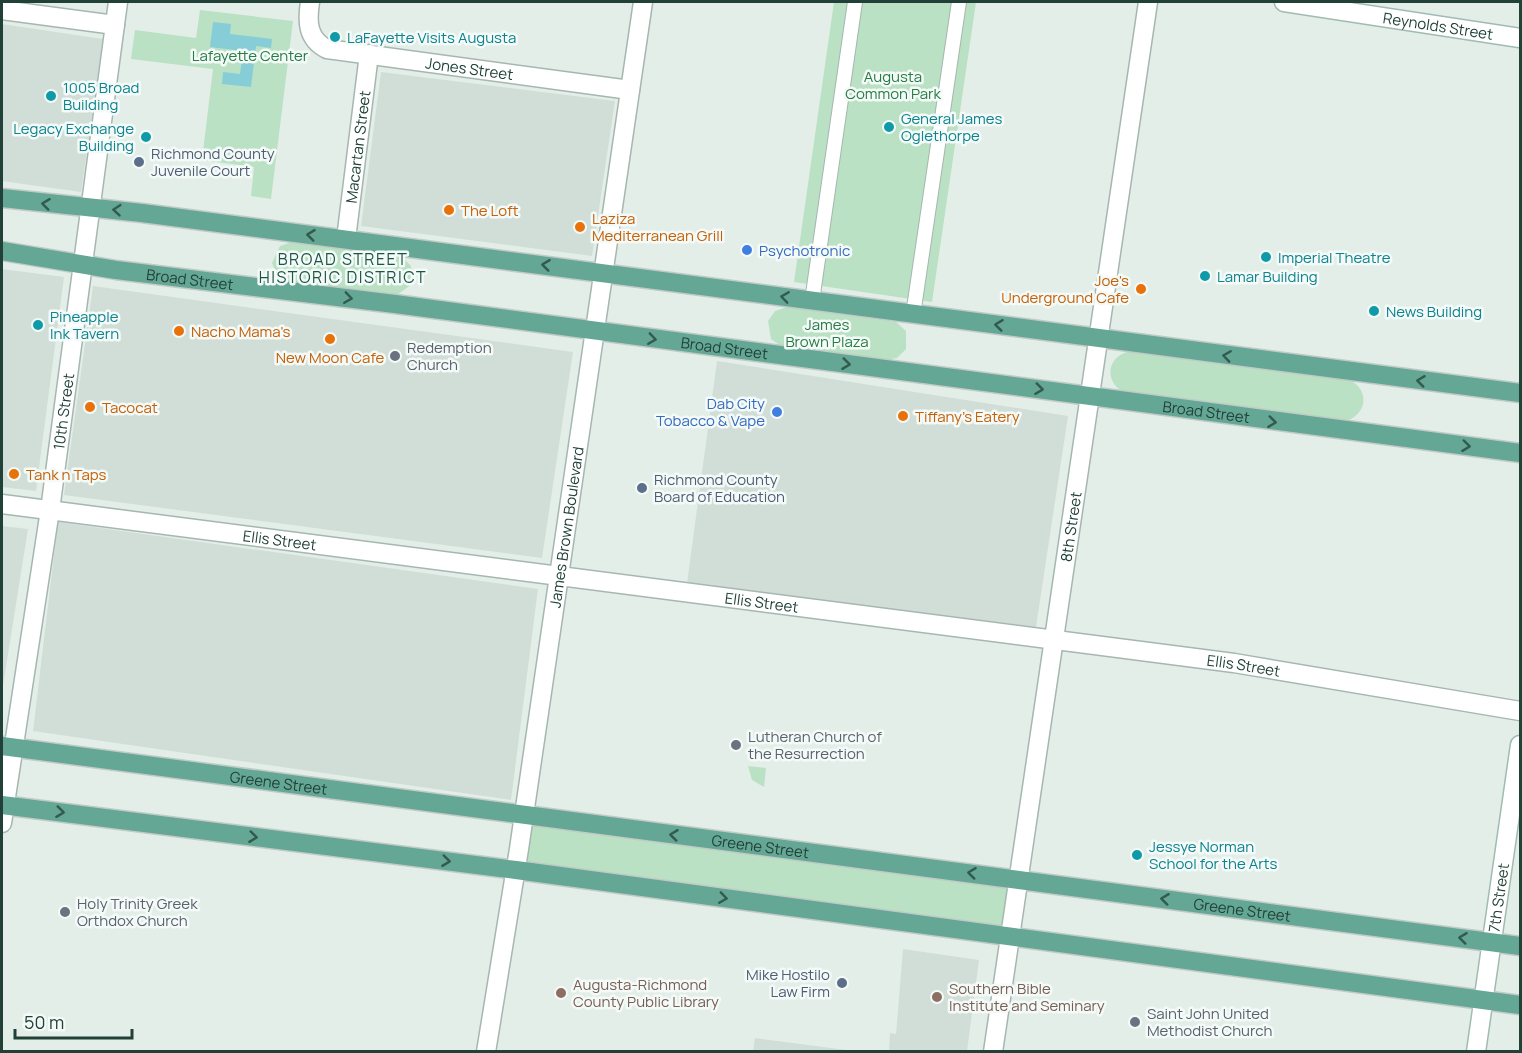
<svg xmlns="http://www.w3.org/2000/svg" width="1522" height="1053" viewBox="0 0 1522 1053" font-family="Manrope,sans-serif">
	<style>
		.built { fill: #d1ded8 }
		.green { fill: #bae1c3 }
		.water { fill: #87cdd8 }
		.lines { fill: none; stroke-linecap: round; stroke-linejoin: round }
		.pedestrian-casing { stroke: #a5b7b0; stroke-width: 16 }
		.minor-casing { stroke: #a5b7b0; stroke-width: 21 }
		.tertiary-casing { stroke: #a5b7b0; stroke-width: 21 }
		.secondary-casing { stroke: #a0bbb1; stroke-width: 21 }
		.primary-casing { stroke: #c1cac7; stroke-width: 21 }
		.pedestrian { stroke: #fff; stroke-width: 14 }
		.minor { stroke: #fff; stroke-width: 18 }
		.tertiary { stroke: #fff; stroke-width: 18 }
		.secondary { stroke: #fff; stroke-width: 18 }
		.primary { stroke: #64a794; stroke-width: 18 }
		.oneway { stroke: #325a4f }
		.culture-dot { fill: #0f9aa8; stroke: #f4faf7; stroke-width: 2 }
		.service-dot { fill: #5c6f8a; stroke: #f4faf7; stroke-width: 2 }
		.food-dot { fill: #e8710a; stroke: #f4faf7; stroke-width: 2 }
		.shop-dot { fill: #3f7fe0; stroke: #f4faf7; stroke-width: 2 }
		.worship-dot { fill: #6b7280; stroke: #f4faf7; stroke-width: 2 }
		.education-dot { fill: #8d6e63; stroke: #f4faf7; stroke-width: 2 }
		.labels { text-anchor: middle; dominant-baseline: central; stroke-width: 5; stroke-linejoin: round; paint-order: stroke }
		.street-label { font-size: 15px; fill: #214138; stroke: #f4faf7 }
		.culture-label { font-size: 15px; fill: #0d838f; stroke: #f4faf7; text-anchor: start }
		.park-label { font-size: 15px; fill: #277c45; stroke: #f4faf7 }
		.service-label { font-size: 15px; fill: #4e5e75; stroke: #f4faf7; text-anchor: start }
		.food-label { font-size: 15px; fill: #c56008; stroke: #f4faf7; text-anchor: start }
		.shop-label { font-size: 15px; fill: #366cbe; stroke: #f4faf7; text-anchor: start }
		.worship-label { font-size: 15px; fill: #5b616d; stroke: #f4faf7; text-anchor: start }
		.education-label { font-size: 15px; fill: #785e54; stroke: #f4faf7; text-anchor: start }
		.neighbourhood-label { font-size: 16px; letter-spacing: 1.5px; fill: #1b5545; stroke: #f4faf7 }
	</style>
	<rect width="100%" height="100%" fill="#e3eee9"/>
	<path class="built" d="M 2,24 L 103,39 L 81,192 L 2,181 Z
		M 381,72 L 615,101 L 592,256 L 361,226 Z
		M 2,269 L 64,277 L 36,491 L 2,487 Z
		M 93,286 L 573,352 L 542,558 L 64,495 Z
		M 717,361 L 1068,416 L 1036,627 L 687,583 Z
		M 58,522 L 538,589 L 511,800 L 33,731 Z
		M 2,526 L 28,529 L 2,692 Z
		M 903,949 L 979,960 L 967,1051 L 889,1051 L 890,1033 L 896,1034 Z
		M 755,1038 L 854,1051 L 753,1051 Z"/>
	<path class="green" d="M 834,2 L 976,2 L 932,302 L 794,282 Z
		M 200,10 L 293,21 L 271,199 L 251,196 L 254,167 L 202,160 L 213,69 L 131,59 L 135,30 L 196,38 Z
		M 292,242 L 402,257 L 411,266 L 412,284 L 397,295 L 287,282 L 277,275 L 272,263 L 280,246 Z
		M 787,307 L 896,322 L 906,331 L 906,349 L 897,358 L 885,360 L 781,346 L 771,339 L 768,321 L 775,311 Z
		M 1131,351 L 1350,380 C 1370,391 1367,414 1346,421 L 1126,393 C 1103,384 1106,355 1131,351 Z
		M 748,766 L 766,768 L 764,787 L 752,780 Z
		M 524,815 L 1019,880 L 1010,936 L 516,870 Z"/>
	<path class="water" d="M 213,22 L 231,24 L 230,34 L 272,39 L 271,48 L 256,46 L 251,87 L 222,84 L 223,72 L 240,74 L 243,51 L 210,47 Z"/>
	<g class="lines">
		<g class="pedestrian-casing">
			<path id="pedestrian" d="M 812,301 L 855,2
				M 913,315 L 959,2"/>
		</g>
		<g class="minor-casing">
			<g id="minor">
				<path id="s1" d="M 310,2 C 307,21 307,39 327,49 L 630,90"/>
				<path d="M 2,10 L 115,25"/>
				<path id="s2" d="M 346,239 L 369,54"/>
				<path id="s3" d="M 2,504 L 1234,663 L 1520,711"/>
				<path id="s4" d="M 2,823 L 50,510 L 118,2"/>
			</g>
		</g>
		<g class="tertiary-casing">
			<g id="tertiary">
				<path id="s5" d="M 486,1052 L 519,849 L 643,2"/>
				<path id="s6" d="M 993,1052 L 1148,2"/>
			</g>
		</g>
		<g class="secondary-casing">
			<g id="secondary">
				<path id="s7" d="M 1284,2 L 1520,38"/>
				<path id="s8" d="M 1476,1052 L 1520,745"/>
			</g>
		</g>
		<g class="primary-casing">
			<g id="primary">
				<path d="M 2,198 L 142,213 L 1520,393"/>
				<path id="s9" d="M 2,251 L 116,270 L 395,304 L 1520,453"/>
				<path id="s10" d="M 2,746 L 1520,946"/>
				<path d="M 2,805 L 516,870 L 1520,1005"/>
			</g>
		</g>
		<use href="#pedestrian" class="pedestrian"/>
		<use href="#minor" class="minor"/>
		<use href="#tertiary" class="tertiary"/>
		<use href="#secondary" class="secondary"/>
		<use href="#primary" class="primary"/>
	</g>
	<defs><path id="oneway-chevron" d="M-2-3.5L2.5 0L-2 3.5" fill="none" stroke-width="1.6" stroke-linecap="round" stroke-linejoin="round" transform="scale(1.5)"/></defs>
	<g class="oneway">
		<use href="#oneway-chevron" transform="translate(46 204) rotate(-173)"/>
		<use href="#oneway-chevron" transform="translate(117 210) rotate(-175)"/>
		<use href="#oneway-chevron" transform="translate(311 235) rotate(-173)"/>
		<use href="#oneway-chevron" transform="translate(546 265) rotate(-173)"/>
		<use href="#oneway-chevron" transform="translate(785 297) rotate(-172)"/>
		<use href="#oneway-chevron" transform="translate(348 298) rotate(8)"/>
		<use href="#oneway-chevron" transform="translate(999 325) rotate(-173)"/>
		<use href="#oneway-chevron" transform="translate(652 339) rotate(8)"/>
		<use href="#oneway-chevron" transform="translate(1227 356) rotate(-172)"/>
		<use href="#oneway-chevron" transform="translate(846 364) rotate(7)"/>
		<use href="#oneway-chevron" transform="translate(1421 381) rotate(-173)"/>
		<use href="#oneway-chevron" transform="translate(1039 389) rotate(7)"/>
		<use href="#oneway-chevron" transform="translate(1272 422) rotate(7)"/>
		<use href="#oneway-chevron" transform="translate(1466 446) rotate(7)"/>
		<use href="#oneway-chevron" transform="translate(60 812) rotate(7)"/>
		<use href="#oneway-chevron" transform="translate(674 835) rotate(-173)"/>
		<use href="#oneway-chevron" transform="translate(253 837) rotate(7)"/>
		<use href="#oneway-chevron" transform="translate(446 861) rotate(7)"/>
		<use href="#oneway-chevron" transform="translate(972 873) rotate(-173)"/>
		<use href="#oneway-chevron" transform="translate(723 898) rotate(8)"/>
		<use href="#oneway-chevron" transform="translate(1165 899) rotate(-173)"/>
		<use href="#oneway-chevron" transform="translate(1463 938) rotate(-173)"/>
	</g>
	<g class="culture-dot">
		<circle cx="335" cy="37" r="6"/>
		<circle cx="51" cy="96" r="6"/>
		<circle cx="889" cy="127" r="6"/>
		<circle cx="146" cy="137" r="6"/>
		<circle cx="1266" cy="257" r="6"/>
		<circle cx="1205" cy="276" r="6"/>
		<circle cx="1374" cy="311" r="6"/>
		<circle cx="38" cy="325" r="6"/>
		<circle cx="1137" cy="855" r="6"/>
	</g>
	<g class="service-dot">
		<circle cx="139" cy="162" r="6"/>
		<circle cx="642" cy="488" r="6"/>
		<circle cx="842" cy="983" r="6"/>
	</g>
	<g class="food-dot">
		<circle cx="449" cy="210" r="6"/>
		<circle cx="580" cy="227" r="6"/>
		<circle cx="1141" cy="289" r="6"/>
		<circle cx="179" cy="331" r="6"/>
		<circle cx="330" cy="339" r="6"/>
		<circle cx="90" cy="407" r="6"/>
		<circle cx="903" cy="416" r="6"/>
		<circle cx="14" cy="474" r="6"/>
	</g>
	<g class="shop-dot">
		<circle cx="747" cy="250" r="6"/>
		<circle cx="777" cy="412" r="6"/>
	</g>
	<g class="worship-dot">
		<circle cx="395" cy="356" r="6"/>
		<circle cx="736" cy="745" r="6"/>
		<circle cx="65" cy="912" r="6"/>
		<circle cx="1135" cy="1022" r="6"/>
	</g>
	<g class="education-dot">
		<circle cx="561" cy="993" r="6"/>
		<circle cx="937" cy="997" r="6"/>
	</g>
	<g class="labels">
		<g class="street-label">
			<text stroke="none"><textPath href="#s7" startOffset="156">Reynolds Street</textPath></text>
			<text stroke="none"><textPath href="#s1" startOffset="198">Jones Street</textPath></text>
			<text stroke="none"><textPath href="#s2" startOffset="93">Macartan Street</textPath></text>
			<text stroke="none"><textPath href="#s9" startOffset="190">Broad Street</textPath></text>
			<text stroke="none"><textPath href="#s9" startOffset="729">Broad Street</textPath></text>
			<text stroke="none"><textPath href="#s4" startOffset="416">10th Street</textPath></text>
			<text stroke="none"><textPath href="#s9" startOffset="1215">Broad Street</textPath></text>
			<text stroke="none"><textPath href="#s5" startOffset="531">James Brown Boulevard</textPath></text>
			<text stroke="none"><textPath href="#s6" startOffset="531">8th Street</textPath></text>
			<text stroke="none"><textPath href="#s3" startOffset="280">Ellis Street</textPath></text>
			<text stroke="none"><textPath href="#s3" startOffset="766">Ellis Street</textPath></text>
			<text stroke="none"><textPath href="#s3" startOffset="1252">Ellis Street</textPath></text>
			<text stroke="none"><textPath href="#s10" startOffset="279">Greene Street</textPath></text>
			<text stroke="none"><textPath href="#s10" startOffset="765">Greene Street</textPath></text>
			<text stroke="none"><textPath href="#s8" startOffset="156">7th Street</textPath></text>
			<text stroke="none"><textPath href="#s10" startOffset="1251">Greene Street</textPath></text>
		</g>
		<g class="culture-label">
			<text x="347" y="37">LaFayette Visits Augusta</text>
			<text x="63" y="87">1005 Broad<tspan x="63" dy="17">Building</tspan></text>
			<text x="901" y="118">General James<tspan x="901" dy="17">Oglethorpe</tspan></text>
			<text x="134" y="128" text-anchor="end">Legacy Exchange<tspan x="134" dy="17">Building</tspan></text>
			<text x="1278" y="257">Imperial Theatre</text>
			<text x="1217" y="276">Lamar Building</text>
			<text x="1386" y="311">News Building</text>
			<text x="50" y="316">Pineapple<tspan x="50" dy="17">Ink Tavern</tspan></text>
			<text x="1149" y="846">Jessye Norman<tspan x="1149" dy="17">School for the Arts</tspan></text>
		</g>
		<g class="park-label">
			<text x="250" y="55">Lafayette Center</text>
			<text x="893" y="76">Augusta<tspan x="893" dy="17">Common Park</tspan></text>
			<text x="827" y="324">James<tspan x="827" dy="17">Brown Plaza</tspan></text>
		</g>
		<g class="service-label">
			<text x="151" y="153">Richmond County<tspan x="151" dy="17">Juvenile Court</tspan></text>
			<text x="654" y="479">Richmond County<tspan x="654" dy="17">Board of Education</tspan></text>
			<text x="830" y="974" text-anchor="end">Mike Hostilo<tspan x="830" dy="17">Law Firm</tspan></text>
		</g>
		<g class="food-label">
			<text x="461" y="210">The Loft</text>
			<text x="592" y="218">Laziza<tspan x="592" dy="17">Mediterranean Grill</tspan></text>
			<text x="1129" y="280" text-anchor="end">Joe's<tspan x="1129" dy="17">Underground Cafe</tspan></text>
			<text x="191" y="331">Nacho Mama's</text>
			<text x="330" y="357" text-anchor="middle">New Moon Cafe</text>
			<text x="102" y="407">Tacocat</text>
			<text x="915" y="416">Tiffany's Eatery</text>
			<text x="26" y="474">Tank n Taps</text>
		</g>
		<g class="shop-label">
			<text x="759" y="250">Psychotronic</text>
			<text x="765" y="403" text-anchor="end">Dab City<tspan x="765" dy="17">Tobacco &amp; Vape</tspan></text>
		</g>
		<g class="worship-label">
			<text x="407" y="347">Redemption<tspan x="407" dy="17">Church</tspan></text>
			<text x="748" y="736">Lutheran Church of<tspan x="748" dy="17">the Resurrection</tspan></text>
			<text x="77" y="903">Holy Trinity Greek<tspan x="77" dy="17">Orthdox Church</tspan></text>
			<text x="1147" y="1013">Saint John United<tspan x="1147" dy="17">Methodist Church</tspan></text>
		</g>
		<g class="education-label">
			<text x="573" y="984">Augusta-Richmond<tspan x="573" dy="17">County Public Library</tspan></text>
			<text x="949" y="988">Southern Bible<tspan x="949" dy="17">Institute and Seminary</tspan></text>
		</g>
		<g class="neighbourhood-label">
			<text x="343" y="259">BROAD STREET<tspan x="343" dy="18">HISTORIC DISTRICT</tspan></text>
		</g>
	</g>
	<rect width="1522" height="1053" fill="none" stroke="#214138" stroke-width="6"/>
	<path d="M15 1029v9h117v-9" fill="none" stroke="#214138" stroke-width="3"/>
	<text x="24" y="1029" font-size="18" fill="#214138" stroke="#f4faf7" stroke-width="4.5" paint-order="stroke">50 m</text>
</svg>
